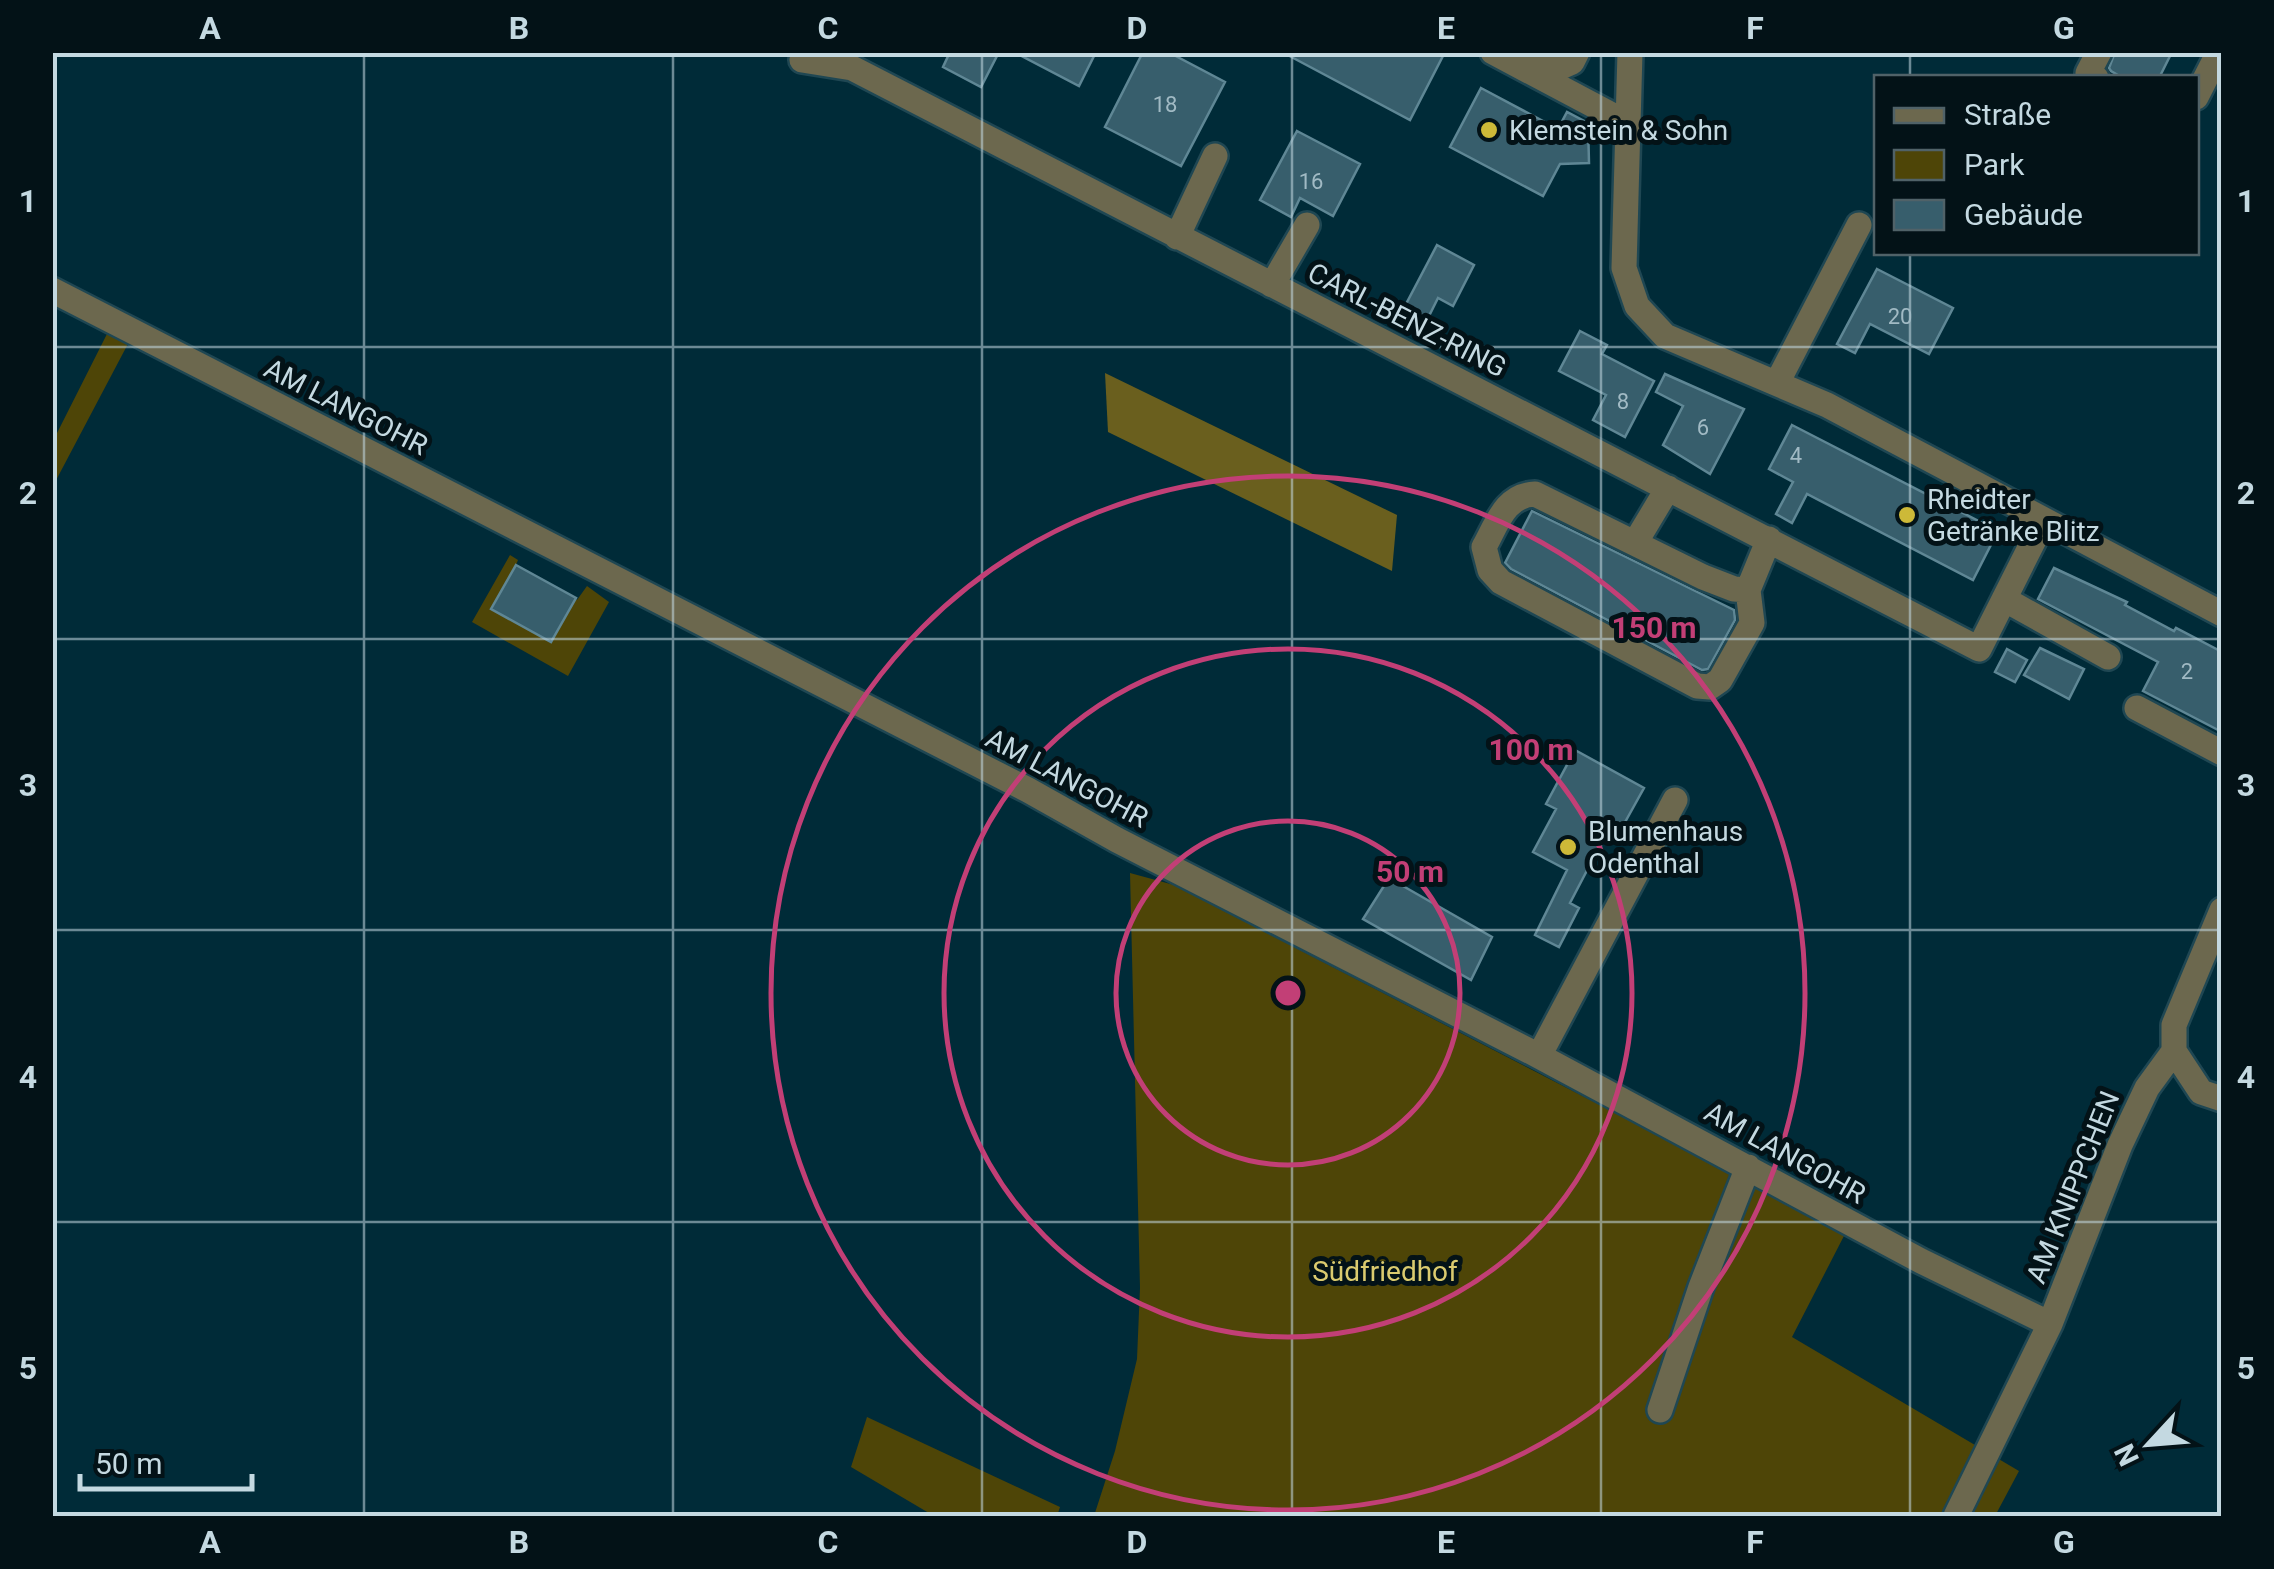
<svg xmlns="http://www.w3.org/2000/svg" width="2274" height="1569" viewBox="0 0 2274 1569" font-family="Roboto,sans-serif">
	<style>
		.green { fill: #4e4507 }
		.forest { fill: #6a5f1e }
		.building { fill: #375e6c; stroke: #5f8795; stroke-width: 2.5 }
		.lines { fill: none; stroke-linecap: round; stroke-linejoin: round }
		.minor-casing { stroke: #1f4753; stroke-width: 30 }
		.minor { stroke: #6c684e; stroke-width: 25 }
		.grid { fill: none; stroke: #c4d9e1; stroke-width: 2.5; stroke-opacity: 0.55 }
		.ring { fill: none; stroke: #c23f76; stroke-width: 5 }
		.poi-dot { fill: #cdb938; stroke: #031217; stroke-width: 4 }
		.labels { text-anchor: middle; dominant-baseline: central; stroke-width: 10; stroke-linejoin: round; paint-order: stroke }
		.number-label { font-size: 22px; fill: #a1bac4 }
		.poi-label { font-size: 28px; fill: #c4d9e1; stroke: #031217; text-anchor: start }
		.street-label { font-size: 28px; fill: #c4d9e1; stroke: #031217 }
		.park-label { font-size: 28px; fill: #dbcb6f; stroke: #031217 }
		.centre { fill: #c23f76; stroke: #031217; stroke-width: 5 }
		.ring-label { font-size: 30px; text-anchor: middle; font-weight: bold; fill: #c23f76; stroke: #031217; stroke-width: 10; stroke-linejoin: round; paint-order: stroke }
		.neatline { fill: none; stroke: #c4d9e1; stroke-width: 4 }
		.grid-label { font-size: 32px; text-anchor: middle; font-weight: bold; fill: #c4d9e1 }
	</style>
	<rect width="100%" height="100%" fill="#002b38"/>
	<path class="green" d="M 109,330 L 130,340 L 53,486 L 53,441 Z
		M 510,555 L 518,560 L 515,567 L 577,600 L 587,586 L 609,602 L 568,676 L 472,622 Z
		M 1130,873 L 1174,885 L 1846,1232 L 1792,1337 L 2019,1471 L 1995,1516 L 1094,1516 L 1115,1451 L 1137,1359 L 1140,1288 Z
		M 867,1417 L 1060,1507 L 1057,1516 L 934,1516 L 851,1467 Z"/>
	<path class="forest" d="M 1105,373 L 1397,515 L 1392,571 L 1108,432 Z"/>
	<path class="building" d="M 950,52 L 999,52 L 981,87 L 943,67 Z
		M 1014,52 L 1096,52 L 1079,86 Z
		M 1143,52 L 1168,52 L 1225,82 L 1181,166 L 1105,127 Z
		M 1282,52 L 1445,52 L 1410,120 Z
		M 2115,52 L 2172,52 L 2159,78 L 2123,78 L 2111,71 L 2109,68 Z
		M 1481,88 L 1558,129 L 1567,112 L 1588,123 L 1589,163 L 1560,164 L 1543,196 L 1450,147 Z
		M 1297,131 L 1360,164 L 1333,216 L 1300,198 L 1291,217 L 1260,200 Z
		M 1437,245 L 1474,265 L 1453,306 L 1438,298 L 1428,318 L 1405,306 Z
		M 1877,269 L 1953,308 L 1929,354 L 1870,324 L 1855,353 L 1837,344 Z
		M 1580,331 L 1607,345 L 1602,354 L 1654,381 L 1625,437 L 1593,420 L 1606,395 L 1559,371 Z
		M 1665,374 L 1744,409 L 1710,474 L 1663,445 L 1683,406 L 1656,392 Z
		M 1792,425 L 1998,531 L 1973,580 L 1807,494 L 1792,523 L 1776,514 L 1793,482 L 1769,469 Z
		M 1532,511 L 1734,610 L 1735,620 L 1708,669 L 1702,670 L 1511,569 L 1505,563 Z
		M 516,565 L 576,598 L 551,642 L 491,609 Z
		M 2054,568 L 2127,602 L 2125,605 L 2174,631 L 2176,628 L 2222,652 L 2222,732 L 2143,691 L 2158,662 L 2038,599 Z
		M 2040,648 L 2084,669 L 2069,699 L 2024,675 Z
		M 2007,649 L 2027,660 L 2015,682 L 1995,672 Z
		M 1575,750 L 1644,788 L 1614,842 L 1605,836 L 1570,903 L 1579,908 L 1559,947 L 1535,935 L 1567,870 L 1533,852 L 1556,809 L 1546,804 Z
		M 1389,878 L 1492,937 L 1471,980 L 1363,919 Z"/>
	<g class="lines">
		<g class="minor-casing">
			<path id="minor" d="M 1493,52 L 1627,123
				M 1537,52 L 1563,66 L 1572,62 L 1577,52
				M 1630,52 L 1624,268 L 1637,306 L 1665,336 L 1827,405 L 2222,614
				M 802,60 L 852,68 L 1979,649 L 2043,522
				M 2096,78 L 2088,73 L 2099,52
				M 2196,97 L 2219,52
				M 1177,237 L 1215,156
				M 1272,285 L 1307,225
				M 52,290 L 1028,790 L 1117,840 L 1539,1056 L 1921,1261 L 2050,1324
				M 1777,383 L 1859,225
				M 1635,543 L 1668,488
				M 1748,590 L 1734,589 L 1703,577 L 1535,494 C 1505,495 1497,524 1484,547 L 1490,570 L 1501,582 L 1697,686 L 1710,687 L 1720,680 L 1752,623 L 1748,590 L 1769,539
				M 2004,599 L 2108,657
				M 2137,708 L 2222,753
				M 2174,1051 L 2201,1092 L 2222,1099
				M 1539,1056 L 1675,800
				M 1660,1410 L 1701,1287 L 1748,1167
				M 1956,1516 L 2050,1324 L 2120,1145 L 2147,1088 L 2174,1051 L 2174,1025 L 2222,910"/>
		</g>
		<use href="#minor" class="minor"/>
	</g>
	<path class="grid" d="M 364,52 L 364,1516M 673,52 L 673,1516M 982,52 L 982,1516M 1292,52 L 1292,1516M 1601,52 L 1601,1516M 1910,52 L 1910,78M 1910,252 L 1910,1516M 52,347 L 2222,347M 52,639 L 2222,639M 52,930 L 2222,930M 52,1222 L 2222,1222"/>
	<g class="ring">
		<circle cx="1288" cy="993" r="172"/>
		<circle cx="1288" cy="993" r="344"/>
		<circle cx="1288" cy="993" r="517"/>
	</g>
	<g class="poi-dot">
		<circle cx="1489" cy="130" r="10"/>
		<circle cx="1907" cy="515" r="10"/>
		<circle cx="1568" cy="847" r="10"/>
	</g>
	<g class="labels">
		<g class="number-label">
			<text x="1165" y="104">18</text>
			<text x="1311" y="181">16</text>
			<text x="1900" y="316">20</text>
			<text x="1623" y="401">8</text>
			<text x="1703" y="427">6</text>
			<text x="1796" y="455">4</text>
			<text x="2187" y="671">2</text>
		</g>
		<g class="poi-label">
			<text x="1509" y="130">Klemstein &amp; Sohn</text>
			<text x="1927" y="499">Rheidter<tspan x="1927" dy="32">Getränke Blitz</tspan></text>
			<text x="1588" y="831">Blumenhaus<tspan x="1588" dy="32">Odenthal</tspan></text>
		</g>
		<g class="street-label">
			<text transform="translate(1407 320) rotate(27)">CARL-BENZ-RING</text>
			<text transform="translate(346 407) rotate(27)">AM LANGOHR</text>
			<text transform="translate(1067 778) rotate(28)">AM LANGOHR</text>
			<text transform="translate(1785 1153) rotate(29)">AM LANGOHR</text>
			<text transform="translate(2073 1187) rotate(-68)">AM KNIPPCHEN</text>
		</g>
		<g class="park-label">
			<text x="1385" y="1271">Südfriedhof</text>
		</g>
	</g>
	<circle cx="1288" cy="993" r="15" class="centre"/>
	<g class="ring-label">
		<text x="1654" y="638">150 m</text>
		<text x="1531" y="760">100 m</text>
		<text x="1410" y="882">50 m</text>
	</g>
	<rect width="2274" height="1569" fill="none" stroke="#031217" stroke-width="110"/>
	<rect x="1874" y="75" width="325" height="180" fill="#031217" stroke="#506268" stroke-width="2.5"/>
	<rect x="1894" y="108" width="50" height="15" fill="#6c684e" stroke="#506268" stroke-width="2.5"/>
	<text x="1964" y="125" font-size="30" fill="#c4d9e1">Straße</text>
	<rect x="1894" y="150" width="50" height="30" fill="#4e4507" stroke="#506268" stroke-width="2.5"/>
	<text x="1964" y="175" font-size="30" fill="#c4d9e1">Park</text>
	<rect x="1894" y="200" width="50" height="30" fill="#375e6c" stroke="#506268" stroke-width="2.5"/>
	<text x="1964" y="225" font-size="30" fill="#c4d9e1">Gebäude</text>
	<g transform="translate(2149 1444) rotate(244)" stroke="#031217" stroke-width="8" paint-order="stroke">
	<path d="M0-8L18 38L0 25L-18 38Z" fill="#c4d9e1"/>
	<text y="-15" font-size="28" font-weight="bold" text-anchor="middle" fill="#c4d9e1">N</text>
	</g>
	<path d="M80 1474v15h172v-15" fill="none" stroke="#c4d9e1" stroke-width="5"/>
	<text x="95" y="1474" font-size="30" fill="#c4d9e1" stroke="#031217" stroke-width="8" paint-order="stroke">50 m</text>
	<rect x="55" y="55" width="2164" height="1459" class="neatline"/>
	<g class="grid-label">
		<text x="210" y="39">A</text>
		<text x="519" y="39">B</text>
		<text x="828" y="39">C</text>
		<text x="1137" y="39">D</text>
		<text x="1446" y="39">E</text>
		<text x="1755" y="39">F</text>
		<text x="2064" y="39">G</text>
		<text x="28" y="212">1</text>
		<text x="2246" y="212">1</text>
		<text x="28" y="504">2</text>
		<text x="2246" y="504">2</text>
		<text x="28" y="796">3</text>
		<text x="2246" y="796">3</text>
		<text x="28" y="1088">4</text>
		<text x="2246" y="1088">4</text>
		<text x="28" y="1379">5</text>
		<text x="2246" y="1379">5</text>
		<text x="210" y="1553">A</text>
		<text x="519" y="1553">B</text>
		<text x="828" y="1553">C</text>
		<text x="1137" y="1553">D</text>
		<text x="1446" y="1553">E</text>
		<text x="1755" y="1553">F</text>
		<text x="2064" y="1553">G</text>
	</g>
</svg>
